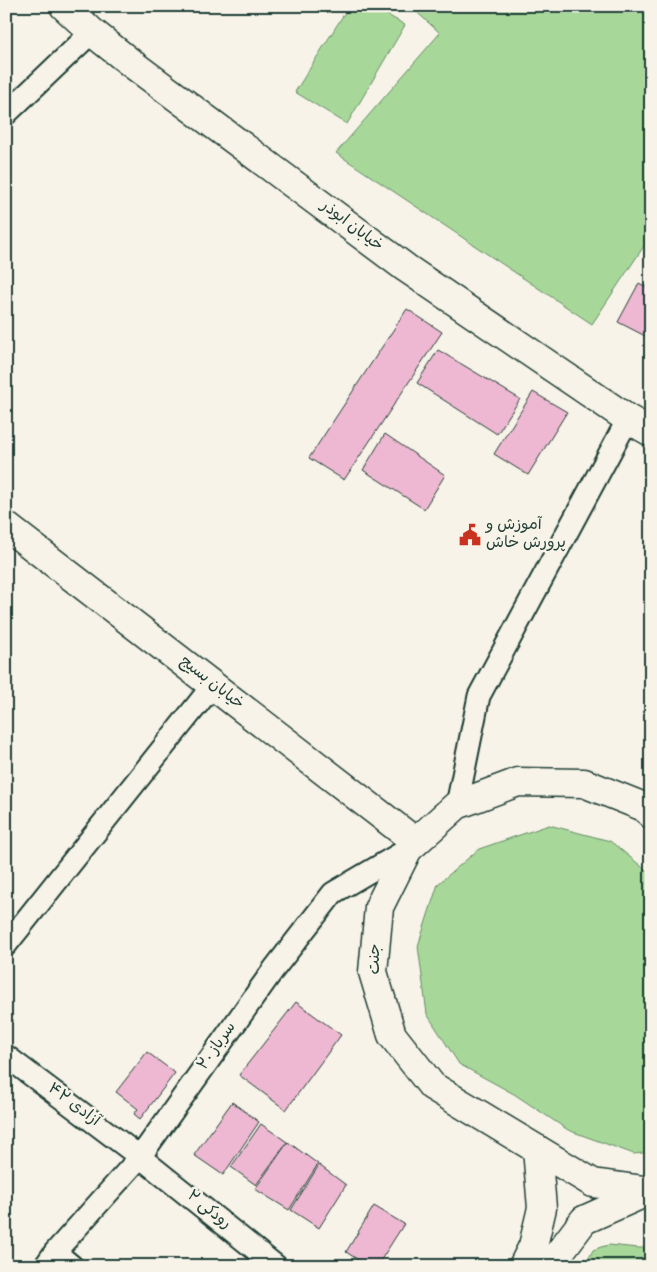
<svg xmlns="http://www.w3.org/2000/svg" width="657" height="1272" viewBox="0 0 657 1272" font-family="'Gochi Hand','Playpen Sans Arabic',sans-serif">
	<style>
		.green { fill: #a8d899; stroke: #648a66 }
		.building { fill: #eeb8d2; stroke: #1f3d34 }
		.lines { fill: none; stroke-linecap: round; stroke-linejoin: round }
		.street-casing { stroke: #1f3d34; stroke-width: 25 }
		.secondary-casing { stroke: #1f3d34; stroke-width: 31 }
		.street { stroke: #f7f3e8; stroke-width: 21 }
		.secondary { stroke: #f7f3e8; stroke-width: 28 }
		.labels { text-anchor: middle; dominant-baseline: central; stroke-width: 5; stroke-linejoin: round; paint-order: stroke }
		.street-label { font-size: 16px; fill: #1f3d34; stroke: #f7f3e8 }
		.poi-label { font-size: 16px; fill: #1f3d34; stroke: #f7f3e8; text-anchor: start }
	</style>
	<rect width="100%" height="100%" fill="#f7f3e8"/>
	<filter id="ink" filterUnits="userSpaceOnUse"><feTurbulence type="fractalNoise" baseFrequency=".02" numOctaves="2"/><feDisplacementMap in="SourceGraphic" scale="10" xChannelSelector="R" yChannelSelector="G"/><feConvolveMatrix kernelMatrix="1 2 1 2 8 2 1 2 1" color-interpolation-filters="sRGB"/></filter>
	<g filter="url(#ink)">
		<path class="green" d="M 349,6 L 372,6 L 405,25 L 347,124 L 295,92 Z
			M 410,6 L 651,6 L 651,241 L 648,240 L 592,324 L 336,153 L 440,33 Z
			M 549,825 L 610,841 L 651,874 L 651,1152 L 634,1154 L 568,1130 L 514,1094 L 459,1064 L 427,1014 L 418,946 L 438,884 L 479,849 Z
			M 609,1245 L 638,1248 L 651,1248 L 651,1266 L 585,1266 L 593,1250 L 601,1247 Z"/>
		<path class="building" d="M 639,283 L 651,290 L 651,339 L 618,322 Z
			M 407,309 L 442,332 L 344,480 L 309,458 Z
			M 438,350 L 520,399 L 497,434 L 417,383 Z
			M 533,392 L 567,412 L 528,475 L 494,454 Z
			M 385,434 L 445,475 L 424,509 L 363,470 Z
			M 6,914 L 12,919 L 6,926 Z
			M 296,1002 L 341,1035 L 286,1110 L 239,1075 Z
			M 147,1052 L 175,1073 L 140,1119 L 134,1114 L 138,1109 L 116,1092 Z
			M 232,1102 L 259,1122 L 223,1175 L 194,1155 Z
			M 261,1124 L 287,1142 L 256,1185 L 231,1167 Z
			M 288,1142 L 318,1164 L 289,1210 L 255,1189 Z
			M 319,1165 L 346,1185 L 319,1228 L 291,1210 Z
			M 374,1206 L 404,1224 L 377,1266 L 368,1266 L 346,1252 Z"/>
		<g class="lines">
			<g class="street-casing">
				<path id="street" d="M 6,114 L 92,32
					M 457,805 L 479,696 L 628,419
					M 6,945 L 213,685
					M 6,1056 L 140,1157 L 276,1266
					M 55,1252 L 72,1266
					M 45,1266 L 55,1252 L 140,1157 L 274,969 L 333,893 L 408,849"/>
			</g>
			<g class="secondary-casing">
				<path id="secondary" d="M 64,6 L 92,32 L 131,63 L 406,268 L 628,419 L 651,432
					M 6,526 L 416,842
					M 651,814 L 644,807 L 584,783 L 518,782 L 457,805 L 408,849 L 379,907 L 373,972 L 392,1035 L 432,1086 L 593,1183 L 651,1191
					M 523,1266 L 533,1246 L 542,1208 L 537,1149
					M 551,1266 L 556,1257 L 584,1220 L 649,1191"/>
			</g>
			<use href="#street" class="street"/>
			<use href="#secondary" class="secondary"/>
		</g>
	</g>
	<defs>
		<g id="civic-bare" transform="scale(1.725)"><path d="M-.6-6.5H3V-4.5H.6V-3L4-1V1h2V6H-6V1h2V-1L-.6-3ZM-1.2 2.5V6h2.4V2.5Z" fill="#c8321e" stroke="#f7f3e8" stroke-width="2.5" paint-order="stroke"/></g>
	</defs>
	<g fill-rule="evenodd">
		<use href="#civic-bare" x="470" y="535"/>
	</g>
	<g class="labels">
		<g class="street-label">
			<text transform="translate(351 227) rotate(37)">خیابان ابوذر</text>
			<text transform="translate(211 684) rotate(38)">خیابان بسیج</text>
			<text transform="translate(376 959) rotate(-90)">جنت</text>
			<text transform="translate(218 1047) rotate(-55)">سرباز ۲۰</text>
			<text transform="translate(73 1106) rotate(37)">آزادی ۴۲</text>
			<text transform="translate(208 1211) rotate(39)">رودکی ۲</text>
		</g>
		<g class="poi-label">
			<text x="486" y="526">آموزش و<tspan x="486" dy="18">پرورش خاش</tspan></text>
		</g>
	</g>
	<rect width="657" height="1272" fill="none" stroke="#f7f3e8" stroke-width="25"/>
	<rect x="12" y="12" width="632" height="1247" fill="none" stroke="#1f3d34" stroke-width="2" filter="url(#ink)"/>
</svg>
